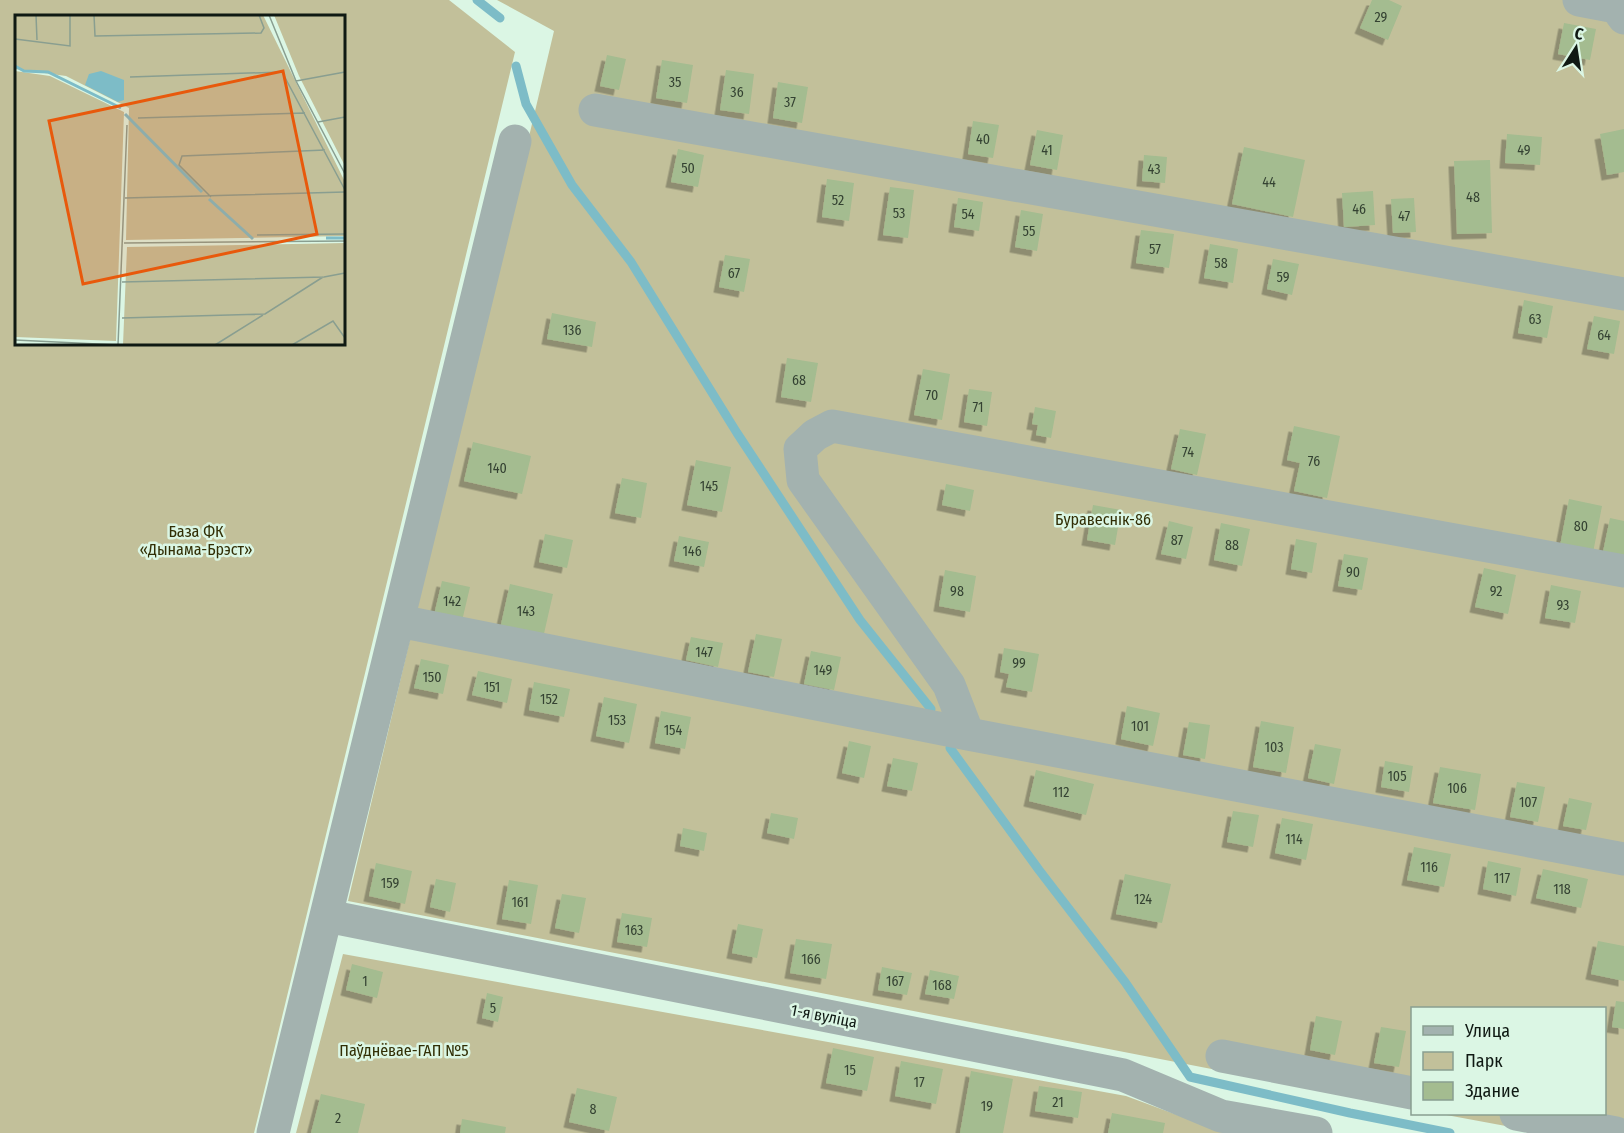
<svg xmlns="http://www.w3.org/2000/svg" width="1624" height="1133" viewBox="0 0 1624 1133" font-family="'Fira Sans Condensed',sans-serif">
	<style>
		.green { fill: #c2c09a; fill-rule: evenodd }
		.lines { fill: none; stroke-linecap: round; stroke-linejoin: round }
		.stream { stroke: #7dbcc7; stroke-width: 9 }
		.building { fill: #a4bc90; filter: url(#shadow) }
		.minor { stroke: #a3b2af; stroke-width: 33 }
		.labels { text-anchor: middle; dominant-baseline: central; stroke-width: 5; stroke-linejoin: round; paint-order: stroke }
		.number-label { font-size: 14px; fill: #344232 }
		.park-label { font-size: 16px; fill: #312e05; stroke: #dbf6e4 }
		.street-label { font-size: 16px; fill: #0f1913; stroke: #dbf6e4 }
		.inset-river { fill: none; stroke: #7dbcc7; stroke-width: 3 }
		.inset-road { fill: none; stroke: #899e90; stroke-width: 1.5 }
		.view { fill: #e8590c; fill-opacity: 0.15; stroke: #e8590c; stroke-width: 3 }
		.inset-edge { fill: none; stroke: #0f1913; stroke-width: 3 }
	</style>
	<defs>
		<filter id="shadow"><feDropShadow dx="-5.5" dy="5.5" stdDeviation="0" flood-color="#0004"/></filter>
	</defs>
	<rect width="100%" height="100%" fill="#dbf6e4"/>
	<path class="green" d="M 0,0 L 449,0 L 515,52 L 254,1133 L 0,1133 ZM 16,16 L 344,16 L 344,344 L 16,344 Z
		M 497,0 L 1624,0 L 1624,1133 L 1543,1133 L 1441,1114 L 1604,1114 L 1604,1008 L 1412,1008 L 1412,1108 L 348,901 L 554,31 Z
		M 343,954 L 1126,1096 L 1207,1126 L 1243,1133 L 296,1133 Z"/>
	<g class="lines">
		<path class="stream" d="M 477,0 L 500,18
			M 516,66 L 526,104 L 572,185 L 631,262 L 737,433 L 860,620 L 931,709
			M 950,748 L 1039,870 L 1125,982 L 1190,1077 L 1350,1113 L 1450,1133"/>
	</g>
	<path class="building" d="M 1372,0 L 1389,0 L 1402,6 L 1388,40 L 1360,28 Z
		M 1564,23 L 1596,29 L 1590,60 L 1558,54 Z
		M 607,55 L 626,59 L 619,90 L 600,86 Z
		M 662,60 L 693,65 L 687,103 L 656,98 Z
		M 726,70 L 754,74 L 749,114 L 720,110 Z
		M 778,82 L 808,87 L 802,123 L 773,118 Z
		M 973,121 L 999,125 L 993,158 L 968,154 Z
		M 1624,129 L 1624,172 L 1607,175 L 1600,134 Z
		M 1037,130 L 1063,135 L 1057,170 L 1030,165 Z
		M 1507,134 L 1542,137 L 1540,165 L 1505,163 Z
		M 1244,147 L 1305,160 L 1293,217 L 1232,204 Z
		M 678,149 L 704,155 L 698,187 L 671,182 Z
		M 1144,155 L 1167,157 L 1165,183 L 1142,181 Z
		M 1490,160 L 1492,233 L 1457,234 L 1454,161 Z
		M 827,179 L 854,183 L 849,221 L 822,217 Z
		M 890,187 L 914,190 L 908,238 L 883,235 Z
		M 1373,191 L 1375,225 L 1344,227 L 1342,193 Z
		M 958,198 L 983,202 L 979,231 L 954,227 Z
		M 1414,198 L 1416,232 L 1393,233 L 1391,199 Z
		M 1021,210 L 1043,214 L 1037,251 L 1015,247 Z
		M 1141,230 L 1174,234 L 1169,268 L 1136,263 Z
		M 1210,244 L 1238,249 L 1233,283 L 1204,278 Z
		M 725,255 L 750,259 L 744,292 L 719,287 Z
		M 1273,259 L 1299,264 L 1292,295 L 1267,289 Z
		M 1524,300 L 1553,306 L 1547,338 L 1518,333 Z
		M 552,313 L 596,322 L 592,347 L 547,339 Z
		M 1594,316 L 1620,321 L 1614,354 L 1587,349 Z
		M 787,358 L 818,363 L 811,402 L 781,397 Z
		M 923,369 L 950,374 L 942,420 L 914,415 Z
		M 969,389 L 992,392 L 987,426 L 964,422 Z
		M 1035,407 L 1056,411 L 1051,438 L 1036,435 L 1038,425 L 1032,424 Z
		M 1294,426 L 1340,436 L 1327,498 L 1294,491 L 1300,463 L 1287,460 Z
		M 1180,429 L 1206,434 L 1197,475 L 1171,469 Z
		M 473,442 L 531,456 L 522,494 L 464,481 Z
		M 696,460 L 731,467 L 722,512 L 687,505 Z
		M 622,478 L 647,483 L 641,518 L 615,513 Z
		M 946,484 L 974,490 L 970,511 L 942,505 Z
		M 1569,499 L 1602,506 L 1593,553 L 1560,546 Z
		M 1093,505 L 1121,510 L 1115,545 L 1087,540 Z
		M 1610,518 L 1624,521 L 1624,557 L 1603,552 Z
		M 1169,521 L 1193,527 L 1186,559 L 1161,554 Z
		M 1221,523 L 1250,529 L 1242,566 L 1214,560 Z
		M 545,534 L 573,540 L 567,568 L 539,562 Z
		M 679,536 L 709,542 L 704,567 L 674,561 Z
		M 1296,539 L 1317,543 L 1312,573 L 1291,569 Z
		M 1344,554 L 1368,558 L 1362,590 L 1338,586 Z
		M 1484,568 L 1516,575 L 1508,614 L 1475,607 Z
		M 945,570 L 976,576 L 970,612 L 939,606 Z
		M 442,581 L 470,587 L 462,621 L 434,615 Z
		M 510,584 L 553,594 L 543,638 L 500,629 Z
		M 1551,585 L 1581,591 L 1575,623 L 1545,618 Z
		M 756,634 L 782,639 L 774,677 L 748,672 Z
		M 691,637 L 723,643 L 718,667 L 686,660 Z
		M 1004,648 L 1039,654 L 1032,692 L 1006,687 L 1009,674 L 1000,672 Z
		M 811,651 L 841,657 L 834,690 L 804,684 Z
		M 421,659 L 449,665 L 443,694 L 414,688 Z
		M 478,671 L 512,679 L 507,703 L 472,695 Z
		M 534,682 L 570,689 L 564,717 L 529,710 Z
		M 604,697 L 637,704 L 629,743 L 596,736 Z
		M 1127,706 L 1160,713 L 1153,746 L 1121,739 Z
		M 661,711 L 691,717 L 685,749 L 655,743 Z
		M 1261,721 L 1294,727 L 1286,773 L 1253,767 Z
		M 1189,722 L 1210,725 L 1205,759 L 1183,755 Z
		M 849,741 L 871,746 L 864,778 L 842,773 Z
		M 1315,744 L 1341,749 L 1334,784 L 1308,778 Z
		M 893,758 L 918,763 L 912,791 L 887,786 Z
		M 1385,761 L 1413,766 L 1409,792 L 1381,787 Z
		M 1440,767 L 1481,774 L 1475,810 L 1433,803 Z
		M 1036,770 L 1094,784 L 1086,815 L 1029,801 Z
		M 1517,782 L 1545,787 L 1538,822 L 1510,817 Z
		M 1569,798 L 1592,803 L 1586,830 L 1563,826 Z
		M 1233,811 L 1259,815 L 1253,847 L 1227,842 Z
		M 771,813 L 798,818 L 794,839 L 767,833 Z
		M 1282,818 L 1313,824 L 1306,860 L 1275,853 Z
		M 683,828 L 707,833 L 704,851 L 680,846 Z
		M 1414,847 L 1451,854 L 1444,887 L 1407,880 Z
		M 1488,861 L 1521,868 L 1516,896 L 1483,889 Z
		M 376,863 L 412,871 L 405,904 L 369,896 Z
		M 1543,869 L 1588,879 L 1581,908 L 1536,898 Z
		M 1125,874 L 1171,884 L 1162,923 L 1116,914 Z
		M 436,879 L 456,883 L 450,912 L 430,907 Z
		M 509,880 L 538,885 L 531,924 L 502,919 Z
		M 562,894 L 586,898 L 579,933 L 555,928 Z
		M 622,913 L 652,918 L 647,947 L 617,942 Z
		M 738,924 L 763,929 L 757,958 L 732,953 Z
		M 796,939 L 832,944 L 826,979 L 790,973 Z
		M 1598,941 L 1624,946 L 1624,981 L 1591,974 Z
		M 352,964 L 383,972 L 377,998 L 346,990 Z
		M 882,967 L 912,973 L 907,995 L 878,990 Z
		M 930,970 L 959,976 L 954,999 L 925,994 Z
		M 487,993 L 503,997 L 498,1022 L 482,1018 Z
		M 1616,1001 L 1624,1002 L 1624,1029 L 1612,1027 Z
		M 1316,1016 L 1342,1021 L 1335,1055 L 1310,1050 Z
		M 1381,1027 L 1406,1031 L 1399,1067 L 1374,1063 Z
		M 833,1048 L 874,1057 L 867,1091 L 826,1083 Z
		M 901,1061 L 943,1069 L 936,1104 L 895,1096 Z
		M 971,1071 L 1013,1079 L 1003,1133 L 960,1133 Z
		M 1039,1086 L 1082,1092 L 1078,1118 L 1035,1111 Z
		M 577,1088 L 617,1097 L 609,1131 L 569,1122 Z
		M 321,1094 L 365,1104 L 358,1133 L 311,1133 Z
		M 1112,1113 L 1165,1123 L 1163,1133 L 1108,1133 Z
		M 462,1119 L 506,1127 L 505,1133 L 460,1133 Z"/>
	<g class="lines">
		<path class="minor" d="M 1579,0 L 1616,7 L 1624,18
			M 595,110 L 1624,294
			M 399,621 L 968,734 L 1624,859
			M 968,734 L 949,685 L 803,480 L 800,449 L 815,435 L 832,426 L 1624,571
			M 327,916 L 1123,1075 L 1221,1116 L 1316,1133
			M 1222,1056 L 1412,1093
			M 1516,1114 L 1616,1133
			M 273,1133 L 515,141"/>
	</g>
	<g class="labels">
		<g class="number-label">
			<text x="1381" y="17">29</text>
			<text x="675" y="82">35</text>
			<text x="737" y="92">36</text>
			<text x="790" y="102">37</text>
			<text x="983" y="139">40</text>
			<text x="1047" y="150">41</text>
			<text x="1524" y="150">49</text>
			<text x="688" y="168">50</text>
			<text x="1154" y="169">43</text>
			<text x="1269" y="182">44</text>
			<text x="1473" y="197">48</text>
			<text x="838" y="200">52</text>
			<text x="1359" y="209">46</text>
			<text x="899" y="213">53</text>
			<text x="968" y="214">54</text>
			<text x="1404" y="216">47</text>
			<text x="1029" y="231">55</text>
			<text x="1155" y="249">57</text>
			<text x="1221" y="263">58</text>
			<text x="734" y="273">67</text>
			<text x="1283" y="277">59</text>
			<text x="1535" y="319">63</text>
			<text x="572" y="330">136</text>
			<text x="1604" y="335">64</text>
			<text x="799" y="380">68</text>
			<text x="932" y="395">70</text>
			<text x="978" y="407">71</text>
			<text x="1188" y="452">74</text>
			<text x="1314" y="461">76</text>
			<text x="497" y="468">140</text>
			<text x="709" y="486">145</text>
			<text x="1581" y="526">80</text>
			<text x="1177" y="540">87</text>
			<text x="1232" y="545">88</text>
			<text x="692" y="551">146</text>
			<text x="1353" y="572">90</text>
			<text x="957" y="591">98</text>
			<text x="1496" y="591">92</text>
			<text x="452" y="601">142</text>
			<text x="1563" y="605">93</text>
			<text x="526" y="611">143</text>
			<text x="704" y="652">147</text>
			<text x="1019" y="663">99</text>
			<text x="823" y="670">149</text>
			<text x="432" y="677">150</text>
			<text x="492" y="687">151</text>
			<text x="549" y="699">152</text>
			<text x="617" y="720">153</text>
			<text x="1140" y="726">101</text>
			<text x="673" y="730">154</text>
			<text x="1274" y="747">103</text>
			<text x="1397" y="776">105</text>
			<text x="1457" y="788">106</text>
			<text x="1061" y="792">112</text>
			<text x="1528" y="802">107</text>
			<text x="1294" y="839">114</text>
			<text x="1429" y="867">116</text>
			<text x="1502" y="878">117</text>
			<text x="390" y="883">159</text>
			<text x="1562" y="889">118</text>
			<text x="1143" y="899">124</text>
			<text x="520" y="902">161</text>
			<text x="634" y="930">163</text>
			<text x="811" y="959">166</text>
			<text x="365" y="981">1</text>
			<text x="895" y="981">167</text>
			<text x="942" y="985">168</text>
			<text x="493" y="1008">5</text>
			<text x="850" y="1070">15</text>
			<text x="919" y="1082">17</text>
			<text x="1058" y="1102">21</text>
			<text x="987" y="1106">19</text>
			<text x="593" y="1109">8</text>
			<text x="338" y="1118">2</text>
		</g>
		<g class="park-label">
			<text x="1103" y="519">Буравеснік-86</text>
			<text x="196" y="531">База ФК<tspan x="196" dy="18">«Дынама-Брэст»</tspan></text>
			<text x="404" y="1050">Паўднёвае-ГАП №5</text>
		</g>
		<g class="street-label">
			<text transform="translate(824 1016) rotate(11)">1-я вуліца</text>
		</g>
	</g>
	<g transform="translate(15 15)">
		<rect width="330" height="330" fill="#dbf6e4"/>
		<path d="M 0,0 L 248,0 L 330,167 L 330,221 L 111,225 L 114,93 L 51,61 L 0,54 ZM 259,0 L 330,0 L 330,151 L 284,61 ZM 0,56 L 35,61 L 109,97 L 101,326 L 0,322 ZM 330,228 L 330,330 L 108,330 L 112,232 Z" fill="#c2c09a"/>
		<path d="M 86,56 L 109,65 L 109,85 L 103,87 L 70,70 L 74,59 Z" fill="#7dbcc7"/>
		<path class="inset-river" d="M 0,51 L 9,56 L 33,57 L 106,93M 110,99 L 187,177M 194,184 L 238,224M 311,223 L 330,223"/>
		<path class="inset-road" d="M 21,0 L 22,25M 79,0 L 80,21 L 246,18 L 249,13 L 244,0M 254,0 L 281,66 L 330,159M 0,24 L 55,31 L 55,0M 115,62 L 267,57 L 330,175M 281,66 L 330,57M 123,103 L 290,98M 303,107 L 330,102M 196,182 L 164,150 L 167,141 L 310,135M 110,183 L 330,177M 242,220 L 330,219M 109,228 L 330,226M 107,267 L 309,262 L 330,258M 107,303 L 250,299 L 308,262M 0,325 L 103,330M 103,330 L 112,110M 200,330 L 248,300M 277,330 L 318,306 L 330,323"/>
		<path class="view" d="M 268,56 L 302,219 L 68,269 L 34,106 Z"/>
		<rect width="330" height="330" class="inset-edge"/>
	</g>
	<rect x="1411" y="1007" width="195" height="108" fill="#dbf6e4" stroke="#899e90" stroke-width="1.5"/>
	<rect x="1423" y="1026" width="30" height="9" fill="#a3b2af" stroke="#899e90" stroke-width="1.5"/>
	<text x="1465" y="1037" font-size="18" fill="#0f1913">Улица</text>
	<rect x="1423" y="1052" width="30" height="18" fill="#c2c09a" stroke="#899e90" stroke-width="1.5"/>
	<text x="1465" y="1067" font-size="18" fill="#0f1913">Парк</text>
	<rect x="1423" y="1082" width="30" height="18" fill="#a4bc90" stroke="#899e90" stroke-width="1.5"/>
	<text x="1465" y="1097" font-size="18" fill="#0f1913">Здание</text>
	<g transform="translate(1576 48) rotate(12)" stroke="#dbf6e4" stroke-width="4.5" paint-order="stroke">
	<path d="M0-4.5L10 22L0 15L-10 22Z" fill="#0f1913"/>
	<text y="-9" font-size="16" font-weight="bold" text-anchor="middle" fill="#0f1913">С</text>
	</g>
</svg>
